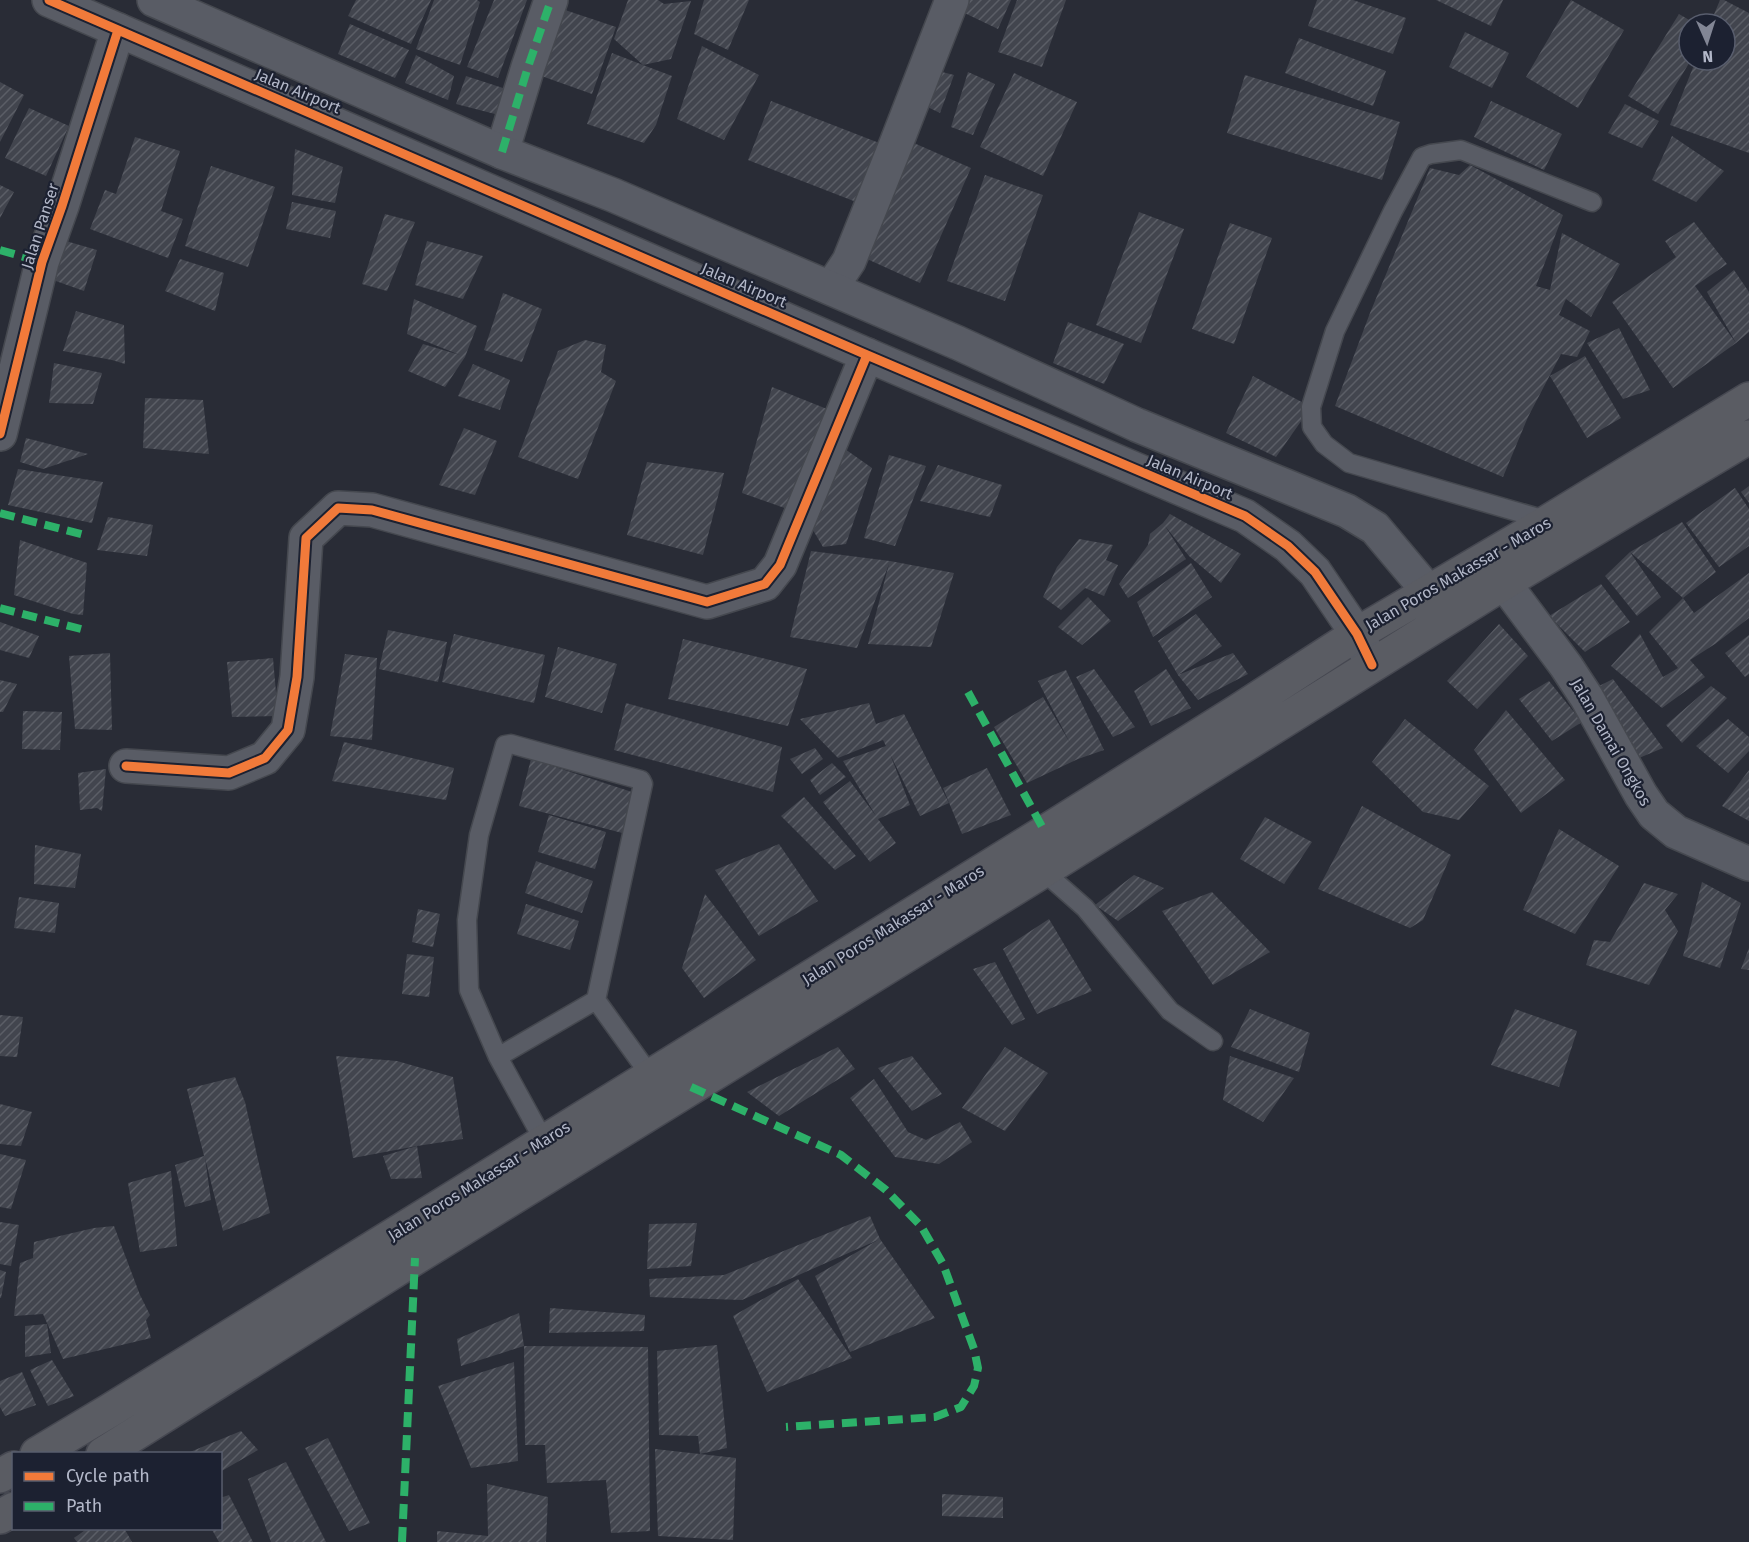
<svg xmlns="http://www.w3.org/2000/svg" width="1749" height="1542" viewBox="0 0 1749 1542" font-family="'Fira Sans',sans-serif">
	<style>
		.building { fill: url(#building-hatch) }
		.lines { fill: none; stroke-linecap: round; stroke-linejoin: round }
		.service-casing { stroke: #45484f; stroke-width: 21 }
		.minor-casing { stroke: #45484f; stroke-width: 36 }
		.tertiary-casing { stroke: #45484f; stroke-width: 36 }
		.trunk-casing { stroke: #464851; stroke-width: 36 }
		.service { stroke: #595c65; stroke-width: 18 }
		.minor { stroke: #595c65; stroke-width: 33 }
		.tertiary { stroke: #595c65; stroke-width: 33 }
		.trunk { stroke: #5a5c63; stroke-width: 33 }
		.quiet { stroke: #2db169; stroke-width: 8; stroke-dasharray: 15 8; stroke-linecap: butt }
		.cycleway-casing { stroke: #1c2131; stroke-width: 13 }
		.cycleway { stroke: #f17a3a; stroke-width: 9 }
		.labels { text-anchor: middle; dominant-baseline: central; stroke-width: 4.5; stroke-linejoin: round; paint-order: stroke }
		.street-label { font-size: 16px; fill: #b2b7c8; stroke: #1c2131 }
	</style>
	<defs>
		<pattern id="building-hatch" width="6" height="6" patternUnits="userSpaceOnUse" patternTransform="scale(1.5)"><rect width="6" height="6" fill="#42454e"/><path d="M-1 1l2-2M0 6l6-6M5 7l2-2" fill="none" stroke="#5b5e66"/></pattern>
	</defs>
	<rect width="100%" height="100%" fill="#292c36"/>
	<path class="building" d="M 356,0 L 431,0 L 411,44 L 348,16 Z
		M 434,0 L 477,0 L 480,2 L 460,65 L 416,49 Z
		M 494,0 L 527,0 L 498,78 L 467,67 Z
		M 628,0 L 658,0 L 664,4 L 691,1 L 671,59 L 643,65 L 672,76 L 656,125 L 644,143 L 587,124 L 612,53 L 643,65 L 614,39 Z
		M 704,0 L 749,0 L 728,50 L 694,34 Z
		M 958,0 L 1011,0 L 998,29 L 954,8 Z
		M 1017,0 L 1066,0 L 1042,67 L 998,52 Z
		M 1317,0 L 1353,0 L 1406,18 L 1393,54 L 1308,26 Z
		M 1436,0 L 1503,0 L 1491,26 Z
		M 1571,0 L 1624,30 L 1578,108 L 1526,77 Z
		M 1720,0 L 1724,0 L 1749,13 L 1749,153 L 1670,125 L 1696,60 L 1725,60 L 1725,24 L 1710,24 Z
		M 556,7 L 616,27 L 592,94 L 533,73 Z
		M 1679,14 L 1696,24 L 1689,24 L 1689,60 L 1691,60 L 1658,114 L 1628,96 Z
		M 350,24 L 409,50 L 395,78 L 338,54 Z
		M 1465,32 L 1509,53 L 1492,88 L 1449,67 Z
		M 1299,38 L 1386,71 L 1373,106 L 1285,73 Z
		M 702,46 L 759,75 L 724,140 L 677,119 Z
		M 416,55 L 454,76 L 448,100 L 405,83 Z
		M 930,69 L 954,75 L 940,113 L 915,101 Z
		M 968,72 L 995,84 L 973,135 L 951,127 Z
		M 1014,73 L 1077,102 L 1043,176 L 980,147 Z
		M 1245,75 L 1400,122 L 1382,180 L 1227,133 Z
		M 466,76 L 506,89 L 495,114 L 456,104 Z
		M 0,82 L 24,95 L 0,142 Z
		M 771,101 L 887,146 L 864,205 L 748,160 Z
		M 1491,101 L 1562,134 L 1544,170 L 1474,137 Z
		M 1625,104 L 1659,121 L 1642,148 L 1608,133 Z
		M 29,108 L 69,126 L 46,176 L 5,158 Z
		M 1672,136 L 1724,171 L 1696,202 L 1652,180 Z
		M 135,137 L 180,151 L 161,211 L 183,219 L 168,258 L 90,229 L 105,190 L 116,194 Z
		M 907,140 L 971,168 L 920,283 L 856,254 Z
		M 295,149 L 343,167 L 335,203 L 292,195 Z
		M 1470,165 L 1563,215 L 1536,286 L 1550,290 L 1562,233 L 1620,264 L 1591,317 L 1566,299 L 1559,315 L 1590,331 L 1577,357 L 1561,354 L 1528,417 L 1503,477 L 1335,406 L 1370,313 L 1430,168 L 1459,175 Z
		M 211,166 L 275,187 L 248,267 L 185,246 Z
		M 985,175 L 1043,195 L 1005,301 L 947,281 Z
		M 0,185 L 14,192 L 0,218 Z
		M 292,202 L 336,211 L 330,238 L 286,229 Z
		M 1139,212 L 1184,229 L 1141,343 L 1096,325 Z
		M 385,214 L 415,222 L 387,291 L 362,284 Z
		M 1694,222 L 1727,264 L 1695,286 L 1736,343 L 1673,388 L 1612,302 L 1676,257 L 1665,241 Z
		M 1230,223 L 1272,238 L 1234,344 L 1192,329 Z
		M 66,241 L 97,250 L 84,291 L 53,280 Z
		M 427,241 L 483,256 L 463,299 L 415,285 Z
		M 180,259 L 224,273 L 215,311 L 165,291 Z
		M 1734,270 L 1749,292 L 1749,332 L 1736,343 L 1707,292 Z
		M 503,293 L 542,309 L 522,362 L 484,350 Z
		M 414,299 L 477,326 L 465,357 L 445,387 L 408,371 L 423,344 L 460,355 L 407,334 Z
		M 76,311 L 124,325 L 125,364 L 112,360 L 63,351 Z
		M 1068,322 L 1124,344 L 1104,384 L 1053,363 Z
		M 1619,328 L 1650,390 L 1623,399 L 1587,343 Z
		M 585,340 L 606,345 L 601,372 L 616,381 L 578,479 L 518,457 L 558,351 Z
		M 1585,356 L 1621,418 L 1587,438 L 1550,376 Z
		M 54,363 L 102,373 L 93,404 L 49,403 Z
		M 473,364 L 510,380 L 500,410 L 458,396 Z
		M 1253,376 L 1311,407 L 1276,457 L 1226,433 Z
		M 772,387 L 837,413 L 793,511 L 742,493 Z
		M 145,398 L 203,400 L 209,454 L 143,448 Z
		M 464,428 L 497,441 L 475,495 L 439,485 Z
		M 26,438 L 88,454 L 43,469 L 20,462 Z
		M 835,442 L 872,468 L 846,544 L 823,547 L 807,520 Z
		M 889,455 L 926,466 L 895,546 L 864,538 Z
		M 647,462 L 724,473 L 703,555 L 627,535 Z
		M 938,465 L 1002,485 L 990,517 L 920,501 Z
		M 18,469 L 103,482 L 92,523 L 8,505 Z
		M 1749,486 L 1749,503 L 1741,492 Z
		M 1735,488 L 1749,509 L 1749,546 L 1719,567 L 1686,523 Z
		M 1170,514 L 1241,554 L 1221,583 L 1189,556 L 1165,526 L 1186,559 L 1128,598 L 1119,584 L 1148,545 L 1150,534 L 1163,523 Z
		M 108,517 L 153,525 L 147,556 L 97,550 Z
		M 1682,522 L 1716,572 L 1683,598 L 1694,613 L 1749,573 L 1749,618 L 1715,644 L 1690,660 L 1705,677 L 1662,708 L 1611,666 L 1640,634 L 1663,677 L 1678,668 L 1649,632 L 1683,598 L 1630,552 Z
		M 1079,539 L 1113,545 L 1106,560 L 1118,565 L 1104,596 L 1085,588 L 1061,610 L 1043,597 L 1057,567 Z
		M 20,540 L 87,563 L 83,615 L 73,614 L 14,595 Z
		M 811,551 L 890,561 L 954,573 L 931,647 L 868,644 L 889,564 L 857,648 L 790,637 Z
		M 1630,552 L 1661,597 L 1637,616 L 1605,576 Z
		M 1191,563 L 1212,597 L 1153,637 L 1137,602 Z
		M 1601,584 L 1630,622 L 1585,652 L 1549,616 Z
		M 1088,597 L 1111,621 L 1082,645 L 1058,627 Z
		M 1196,614 L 1222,646 L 1178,675 L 1233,653 L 1248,674 L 1198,700 L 1178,675 L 1158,641 Z
		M 0,622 L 39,636 L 29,658 L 0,650 Z
		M 1499,624 L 1528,656 L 1477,709 L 1447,681 Z
		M 388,630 L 447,642 L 438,682 L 379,669 Z
		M 454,634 L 545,655 L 534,703 L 442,682 Z
		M 1749,635 L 1749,674 L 1745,677 L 1725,653 Z
		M 683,639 L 807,669 L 788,726 L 668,699 Z
		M 558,647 L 617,664 L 602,713 L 545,697 Z
		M 110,653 L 112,730 L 75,729 L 69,656 Z
		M 345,654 L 377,658 L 372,740 L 330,736 Z
		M 273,658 L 278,716 L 232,717 L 227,662 Z
		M 1094,669 L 1135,727 L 1113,737 L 1076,677 Z
		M 1166,669 L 1191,708 L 1151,726 L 1134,691 Z
		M 1066,670 L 1104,750 L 1078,759 L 1027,783 L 994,727 L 1043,697 L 1070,743 L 1038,681 Z
		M 1613,679 L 1663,748 L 1639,758 L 1597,687 Z
		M 0,680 L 17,684 L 3,712 L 0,712 Z
		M 1549,681 L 1582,722 L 1552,741 L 1519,699 Z
		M 1711,686 L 1727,698 L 1682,743 L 1666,725 Z
		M 626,703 L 782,747 L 773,792 L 614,750 Z
		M 869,703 L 876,724 L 904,714 L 949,803 L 920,816 L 890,754 L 910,805 L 878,819 L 896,843 L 870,862 L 823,802 L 850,781 L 876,816 L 843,761 L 886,746 L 883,740 L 838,758 L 800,719 Z
		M 1506,710 L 1565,780 L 1521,813 L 1474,750 Z
		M 23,711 L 62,712 L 60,750 L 22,749 Z
		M 1405,719 L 1489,786 L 1459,820 L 1423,812 L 1372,762 Z
		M 1728,719 L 1749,737 L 1749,751 L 1728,773 L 1696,746 Z
		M 344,742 L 454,768 L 446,800 L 332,781 Z
		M 815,748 L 823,759 L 802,774 L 790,759 Z
		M 531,759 L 635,793 L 626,834 L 519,806 Z
		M 832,763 L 846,777 L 820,795 L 810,780 Z
		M 987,768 L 1011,815 L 962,834 L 943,788 Z
		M 106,769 L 102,811 L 97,808 L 80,810 L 78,773 Z
		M 1749,770 L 1749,821 L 1722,806 Z
		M 804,797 L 856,856 L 835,870 L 781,816 Z
		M 1362,806 L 1451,855 L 1423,920 L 1410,928 L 1318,889 Z
		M 549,815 L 606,832 L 595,869 L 538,852 Z
		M 1265,817 L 1312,842 L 1284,884 L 1240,859 Z
		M 1559,829 L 1619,866 L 1575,934 L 1523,910 Z
		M 779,844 L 818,901 L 759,936 L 715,870 Z
		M 35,845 L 81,854 L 75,888 L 34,884 Z
		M 536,861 L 593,881 L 582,913 L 525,893 Z
		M 1134,875 L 1164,888 L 1118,921 L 1095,905 Z
		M 1702,882 L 1741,903 L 1720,968 L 1683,956 Z
		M 1644,883 L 1678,894 L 1665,910 L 1678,931 L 1649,985 L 1586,965 L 1594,940 L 1610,942 Z
		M 1212,892 L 1270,952 L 1213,985 L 1162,911 Z
		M 705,894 L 756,960 L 704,998 L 682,968 Z
		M 19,897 L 59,903 L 55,933 L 14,928 Z
		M 526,904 L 579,921 L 570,950 L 517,934 Z
		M 418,909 L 440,914 L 433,947 L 412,942 Z
		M 1049,919 L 1092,991 L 1037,1014 L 1003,949 Z
		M 1749,948 L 1749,970 L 1741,969 Z
		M 407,954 L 434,957 L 429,997 L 402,994 Z
		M 995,962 L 1025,1019 L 1012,1025 L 973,969 Z
		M 1250,1009 L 1310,1033 L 1299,1072 L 1231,1047 Z
		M 1515,1009 L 1577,1031 L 1559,1087 L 1491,1065 Z
		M 0,1015 L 23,1017 L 17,1057 L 0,1056 Z
		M 838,1047 L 855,1069 L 779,1116 L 747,1092 Z
		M 1005,1047 L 1048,1073 L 1005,1131 L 962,1108 Z
		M 336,1056 L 397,1061 L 453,1077 L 463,1139 L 417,1146 L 422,1178 L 391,1179 L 383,1156 L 417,1146 L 353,1158 Z
		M 912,1056 L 942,1094 L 912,1111 L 878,1068 Z
		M 1230,1056 L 1294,1078 L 1263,1122 L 1223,1100 Z
		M 235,1077 L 245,1102 L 270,1213 L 223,1231 L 205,1158 L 211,1200 L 185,1207 L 175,1165 L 204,1156 L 187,1089 Z
		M 874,1079 L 908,1132 L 926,1140 L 960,1122 L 972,1142 L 939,1164 L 895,1157 L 850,1098 Z
		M 0,1104 L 32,1112 L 21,1146 L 0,1144 Z
		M 0,1154 L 26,1160 L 11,1209 L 0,1207 Z
		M 171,1171 L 177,1246 L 140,1252 L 128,1183 Z
		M 870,1216 L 880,1239 L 935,1318 L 850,1352 L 815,1276 L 878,1240 L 742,1300 L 650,1297 L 649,1279 L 724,1275 Z
		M 0,1222 L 19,1225 L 11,1266 L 0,1264 Z
		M 697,1223 L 691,1266 L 647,1269 L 649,1224 Z
		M 114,1226 L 140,1295 L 150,1315 L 146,1320 L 151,1338 L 63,1359 L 43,1314 L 14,1316 L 20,1263 L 33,1258 L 34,1242 L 94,1228 Z
		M 0,1270 L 6,1272 L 1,1298 L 0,1298 Z
		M 798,1279 L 852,1358 L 767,1392 L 733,1316 Z
		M 550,1308 L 645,1315 L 644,1331 L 549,1333 Z
		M 519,1313 L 524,1346 L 461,1366 L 457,1339 Z
		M 47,1324 L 51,1353 L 25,1357 L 25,1326 Z
		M 717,1345 L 727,1448 L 700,1454 L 698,1436 L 659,1435 L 657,1351 Z
		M 524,1346 L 648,1347 L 650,1531 L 611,1533 L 606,1480 L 547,1483 L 545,1445 L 525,1445 Z
		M 52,1360 L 74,1396 L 48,1406 L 30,1370 Z
		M 514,1362 L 518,1461 L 471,1468 L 438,1386 Z
		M 22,1372 L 36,1405 L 5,1416 L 0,1407 L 0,1381 Z
		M 241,1431 L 258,1450 L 220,1472 L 220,1454 L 185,1454 Z
		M 328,1438 L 370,1523 L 349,1531 L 305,1448 Z
		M 655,1449 L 736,1458 L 733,1540 L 658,1536 Z
		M 286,1462 L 326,1542 L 271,1542 L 248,1479 Z
		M 487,1484 L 548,1497 L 546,1542 L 437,1542 L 437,1531 L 488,1536 Z
		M 942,1494 L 1003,1497 L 1003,1518 L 942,1516 Z
		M 229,1495 L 253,1542 L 219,1542 L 211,1528 L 220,1528 L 220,1498 Z
		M 88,1528 L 124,1528 L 132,1542 L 77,1542 L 74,1538 Z"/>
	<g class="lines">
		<g class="service-casing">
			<path id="service" d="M 1549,521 L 1349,463 L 1324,444 L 1312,427 L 1311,407 L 1335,331 L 1393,211 L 1422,157 L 1431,154 L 1461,150 L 1592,202
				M 511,744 L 641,780 L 643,784 L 596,1000 L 498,1057 L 469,990 L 467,920 L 479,835 L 505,745 Z
				M 1043,871 L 1085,908 L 1170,1011 L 1213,1041
				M 596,1000 L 650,1075
				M 498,1057 L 544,1141"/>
		</g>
		<g class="minor-casing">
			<path id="minor" d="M 502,152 L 528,67 L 551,0
				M 831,288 L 849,261 L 896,144 L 952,0
				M 0,434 L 42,262 L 62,206 L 118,30
				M 1504,583 L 1566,666 L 1587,698 L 1641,795 L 1654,814 L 1676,832 L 1749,864
				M 126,766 L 229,773 L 265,758 L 288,730 L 297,677 L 306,538 L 338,508 L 372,510 L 707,602 L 765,584 L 780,565 L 867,355"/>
		</g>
		<g class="tertiary-casing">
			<path id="tertiary" d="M 49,0 L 867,355 L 1245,516 L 1288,546 L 1315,572 L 1357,634 L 1370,660
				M 154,0 L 502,152 L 613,195 L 958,343 L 1137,425 L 1347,511 L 1375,528 L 1428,591 L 1446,615"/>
		</g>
		<g class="trunk-casing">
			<path id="trunk" d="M 37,1454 L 109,1411 L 1045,832 L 1238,711 L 1357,634 L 1549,521 L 1749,399
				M 103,1454 L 415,1258 L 1043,871 L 1504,583 L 1749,437
				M 0,1476 L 14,1468
				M 0,1517 L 14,1509"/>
		</g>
		<use href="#service" class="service"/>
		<use href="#minor" class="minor"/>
		<use href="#tertiary" class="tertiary"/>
		<use href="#trunk" class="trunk"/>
		<path class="quiet" d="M 502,152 L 528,67 L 551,0
			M 0,250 L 42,262
			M 0,513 L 89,536
			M 0,608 L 81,629
			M 968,692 L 1045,832
			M 691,1087 L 841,1155 L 886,1190 L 921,1226 L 943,1264 L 974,1349 L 978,1368 L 974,1386 L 961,1407 L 935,1417 L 786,1427
			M 402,1542 L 415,1258"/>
		<g class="cycleway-casing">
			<path id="cycleway" d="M 49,0 L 867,355 L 1245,516 L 1288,546 L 1315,572 L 1357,634 L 1372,665
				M 0,434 L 42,262 L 62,206 L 118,30
				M 126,766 L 229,773 L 265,758 L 288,730 L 297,677 L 306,538 L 338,508 L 372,510 L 707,602 L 765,584 L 780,565 L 867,355"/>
		</g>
		<use href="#cycleway" class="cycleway"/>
	</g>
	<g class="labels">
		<g class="street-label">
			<text transform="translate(298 91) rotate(23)">Jalan Airport</text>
			<text transform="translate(40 226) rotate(-72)">Jalan Panser</text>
			<text transform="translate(744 285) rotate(23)">Jalan Airport</text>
			<text transform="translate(1190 477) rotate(23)">Jalan Airport</text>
			<text transform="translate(1458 574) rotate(-30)">Jalan Poros Makassar - Maros</text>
			<text transform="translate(1611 742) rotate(60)">Jalan Damai Ongkos</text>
			<text transform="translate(893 925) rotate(-32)">Jalan Poros Makassar - Maros</text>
			<text transform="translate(479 1181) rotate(-32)">Jalan Poros Makassar - Maros</text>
		</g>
	</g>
	<rect x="12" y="1452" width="210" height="78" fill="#1c2131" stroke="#585d6d" stroke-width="1.5"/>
	<rect x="24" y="1472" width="30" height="9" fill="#f17a3a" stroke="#585d6d" stroke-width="1.5"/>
	<text x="66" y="1482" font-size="18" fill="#b2b7c8">Cycle path</text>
	<rect x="24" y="1502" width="30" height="9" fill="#2db169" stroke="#585d6d" stroke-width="1.5"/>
	<text x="66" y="1512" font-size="18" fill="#b2b7c8">Path</text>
	<g transform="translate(1707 42) rotate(177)"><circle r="28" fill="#1c2131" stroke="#585d6d" stroke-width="1.5"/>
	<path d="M0-4.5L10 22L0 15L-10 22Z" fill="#828695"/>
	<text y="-9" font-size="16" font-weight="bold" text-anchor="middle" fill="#b2b7c8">N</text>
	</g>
</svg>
